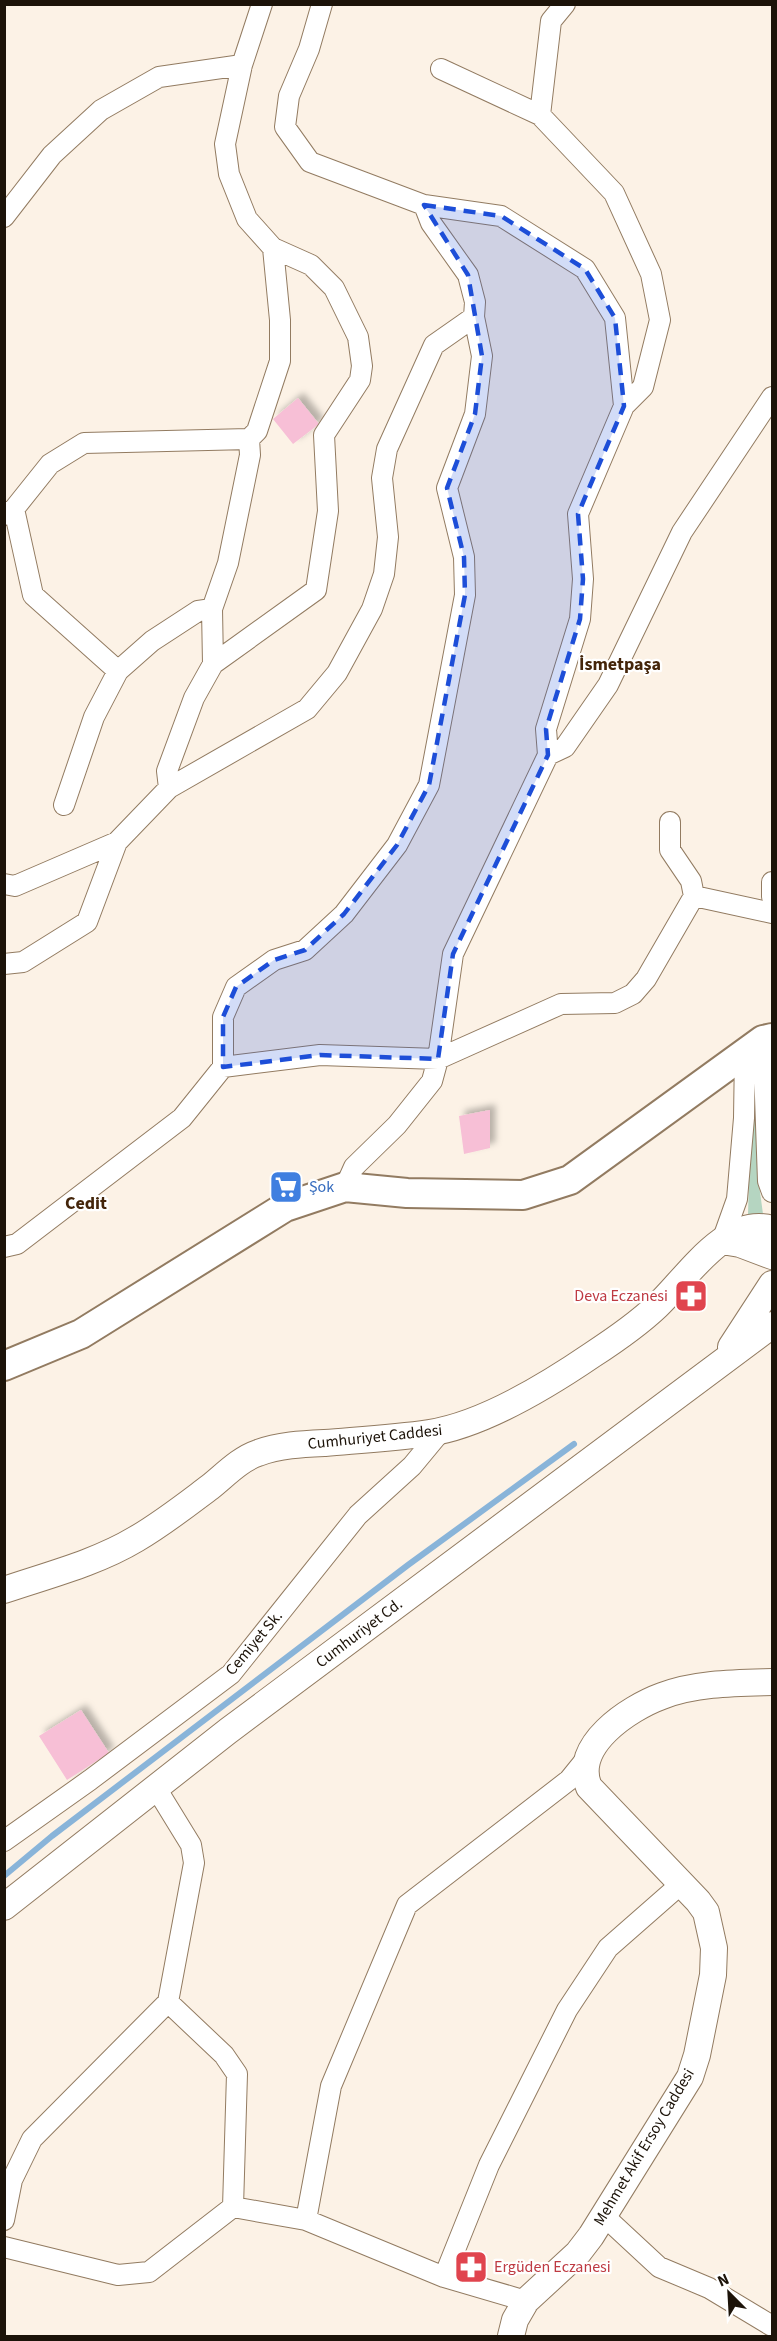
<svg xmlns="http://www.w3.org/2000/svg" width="777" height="2341" viewBox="0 0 777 2341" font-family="'Source Sans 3',sans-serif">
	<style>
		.green { fill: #b5d5c1 }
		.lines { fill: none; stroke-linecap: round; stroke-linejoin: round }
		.stream { stroke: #89b4d9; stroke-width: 6 }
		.building { fill: #f7bfd6; filter: url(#shadow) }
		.minor-casing { stroke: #927b61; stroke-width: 22 }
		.tertiary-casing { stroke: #927b61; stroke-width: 28 }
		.secondary-casing { stroke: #927b61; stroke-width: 32 }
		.minor { stroke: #fff; stroke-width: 20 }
		.tertiary { stroke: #fff; stroke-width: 26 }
		.secondary { stroke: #fff; stroke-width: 28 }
		.marked { fill: #1d4ed8; fill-opacity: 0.2; stroke: #1d4ed8; stroke-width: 4.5; stroke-dasharray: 12 8; stroke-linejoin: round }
		.labels { text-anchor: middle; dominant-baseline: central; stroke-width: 4.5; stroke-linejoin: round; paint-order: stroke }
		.shop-label { font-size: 16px; fill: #366cbe; stroke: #fff; text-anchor: start }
		.health-label { font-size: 16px; fill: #be3a42; stroke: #fff; text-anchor: end }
		.street-label { font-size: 16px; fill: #1c1309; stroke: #fff }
		.neighbourhood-label { font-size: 18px; font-weight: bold; fill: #44250a; stroke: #fff }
	</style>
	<defs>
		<filter id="shadow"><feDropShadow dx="5.5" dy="-5.5" stdDeviation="3" flood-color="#0004"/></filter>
	</defs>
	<rect width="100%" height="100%" fill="#fcf2e6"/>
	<path class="green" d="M 757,1063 L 757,1170 L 763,1214 L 748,1215 L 752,1064 Z"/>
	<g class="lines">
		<path class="stream" d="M 4,1876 L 52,1836 L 408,1565 L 574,1444"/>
	</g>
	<path class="building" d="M 298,398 L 319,424 L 293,444 L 273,419 Z
		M 490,1110 L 490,1148 L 464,1154 L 459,1116 Z
		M 81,1710 L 109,1753 L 67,1780 L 39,1736 Z"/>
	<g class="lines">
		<g class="minor-casing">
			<path id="minor" d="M 322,4 L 309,49 L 289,96 L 285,127 L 310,162 L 424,205 L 501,216 L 585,269 L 615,318 L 624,406
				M 540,115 L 551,21 L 565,4
				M 4,217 L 52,155 L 101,110 L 159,77 L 242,65
				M 14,509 L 33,595 L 118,671
				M 4,515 L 14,509 L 50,464 L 84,443 L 249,439 L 257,431 L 280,361 L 280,320 L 273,248
				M 213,664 L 212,609 L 228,563 L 250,455 L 249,439
				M 548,755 L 565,747 L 608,685 L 682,532 L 772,397
				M 169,788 L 167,771 L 194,698 L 213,664 L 316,590 L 328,511 L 324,435 L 360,380 L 362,366 L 358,337 L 334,288 L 311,265 L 273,248 L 247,219 L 229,174 L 225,144 L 242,65 L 262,4
				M 64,805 L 94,717 L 118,671 L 152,641 L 198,611 L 212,609
				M 670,822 L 670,850 L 691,881 L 694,896
				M 772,882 L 772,897
				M 4,884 L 15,886 L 117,842 L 169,788 L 307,709 L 337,673 L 372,609 L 384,574 L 388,537 L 382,478 L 387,449 L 434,345 L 474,317
				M 4,964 L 23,962 L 87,922 L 117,842
				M 763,1040 L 768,1181 L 772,1192
				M 223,1067 L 320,1055 L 438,1059 L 561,1004 L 615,1003 L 633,994 L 646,979 L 694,896 L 772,913
				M 345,1187 L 354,1167 L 397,1125 L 432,1081 L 438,1059 L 453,954 L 548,755 L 546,729 L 580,619 L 583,579 L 578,514 L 624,406 L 643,387 L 660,320 L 651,274 L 614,193 L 540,115 L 441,69
				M 722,1241 L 737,1199 L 744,1118 L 745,1053
				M 4,1247 L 17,1244 L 182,1118 L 223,1067 L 223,1017 L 236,987 L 274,960 L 305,950 L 344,914 L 397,845 L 429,785 L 465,595 L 464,557 L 447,488 L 475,414 L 482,356 L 474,317 L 475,302 L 468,275 L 431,223 L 424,205
				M 4,1841 L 90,1780 L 231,1674 L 358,1515 L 412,1466 L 441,1431
				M 168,2002 L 224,2055 L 237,2074 L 233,2207
				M 604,2216 L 659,2267 L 709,2288 L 772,2326
				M 4,2220 L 12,2180 L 32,2139 L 168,2002 L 194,1863 L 191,1845 L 156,1788
				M 306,2220 L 331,2086 L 407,1905 L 569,1780 L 586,1759
				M 4,2247 L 118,2275 L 149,2272 L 233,2207 L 306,2220 L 444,2277 L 526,2301
				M 444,2277 L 489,2165 L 567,2010 L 608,1948 L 681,1884"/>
		</g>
		<g class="tertiary-casing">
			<path id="tertiary" d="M 722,1241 L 740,1244 L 772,1256
				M 731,1347 L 772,1284
				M 4,1590 C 48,1575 96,1563 136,1539 C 162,1524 186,1505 210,1487 C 225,1475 240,1459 258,1453 C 279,1445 303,1444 325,1443 C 360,1440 395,1438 429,1433 C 482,1425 548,1385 592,1355 C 615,1340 637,1325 657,1306 C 686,1279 726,1215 772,1229
				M 4,1907 L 228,1731 L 772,1325
				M 511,2336 L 515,2320 L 526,2301 L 578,2253 L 591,2236 L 690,2077 L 697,2055 L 713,1975 L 714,1948 L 706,1912 L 698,1901 L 589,1787 C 571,1746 629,1708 662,1696 C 696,1683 736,1683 772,1682"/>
		</g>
		<g class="secondary-casing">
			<path id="secondary" d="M 4,1366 L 81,1334 L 285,1207 L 345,1187 L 407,1193 L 523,1195 L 570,1180 L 763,1040 L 772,1038"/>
		</g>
		<use href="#minor" class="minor"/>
		<use href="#tertiary" class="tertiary"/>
		<use href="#secondary" class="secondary"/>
	</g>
	<path class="marked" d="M 424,205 L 501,216 L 585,269 L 615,318 L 624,406 L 578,514 L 583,579 L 580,619 L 546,729 L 548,755 L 453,954 L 438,1059 L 320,1055 L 223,1067 L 223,1017 L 236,987 L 274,960 L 305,950 L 344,914 L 397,845 L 429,785 L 465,595 L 464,557 L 447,488 L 475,414 L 482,356 L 468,275 Z"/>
	<defs>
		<g id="supermarket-square" transform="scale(1.725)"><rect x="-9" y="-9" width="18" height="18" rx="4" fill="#3f7fe0" stroke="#fff"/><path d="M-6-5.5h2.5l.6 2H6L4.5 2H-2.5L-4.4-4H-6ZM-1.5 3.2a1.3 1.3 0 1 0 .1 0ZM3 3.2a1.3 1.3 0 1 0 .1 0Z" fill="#fff"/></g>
		<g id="pharmacy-square" transform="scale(1.725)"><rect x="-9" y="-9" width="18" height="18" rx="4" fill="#e0444e" stroke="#fff"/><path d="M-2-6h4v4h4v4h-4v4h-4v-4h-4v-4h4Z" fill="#fff"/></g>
	</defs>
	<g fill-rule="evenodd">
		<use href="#supermarket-square" x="286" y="1187"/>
		<use href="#pharmacy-square" x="691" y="1296"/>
		<use href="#pharmacy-square" x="471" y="2267"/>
	</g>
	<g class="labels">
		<g class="shop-label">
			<text x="309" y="1187">Şok</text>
		</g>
		<g class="health-label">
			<text x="668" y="1296">Deva Eczanesi</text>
			<text x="494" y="2267" text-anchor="start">Ergüden Eczanesi</text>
		</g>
		<g class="street-label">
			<text transform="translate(375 1437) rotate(-6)">Cumhuriyet Caddesi</text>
			<text transform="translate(359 1633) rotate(-37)">Cumhuriyet Cd.</text>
			<text transform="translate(254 1643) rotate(-50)">Cemiyet Sk.</text>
			<text transform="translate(644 2147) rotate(-59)">Mehmet Akif Ersoy Caddesi</text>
		</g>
		<g class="neighbourhood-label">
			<text x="620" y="664">İsmetpaşa</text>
			<text x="86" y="1203">Cedit</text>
		</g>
	</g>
	<rect width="777" height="2341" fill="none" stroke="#1c1309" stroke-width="12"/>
	<g transform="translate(729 2293) rotate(336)" stroke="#ffffff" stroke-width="4.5" paint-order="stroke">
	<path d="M0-4.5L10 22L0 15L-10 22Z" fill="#1c1309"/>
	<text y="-9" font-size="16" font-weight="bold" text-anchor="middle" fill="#1c1309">N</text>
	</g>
</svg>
